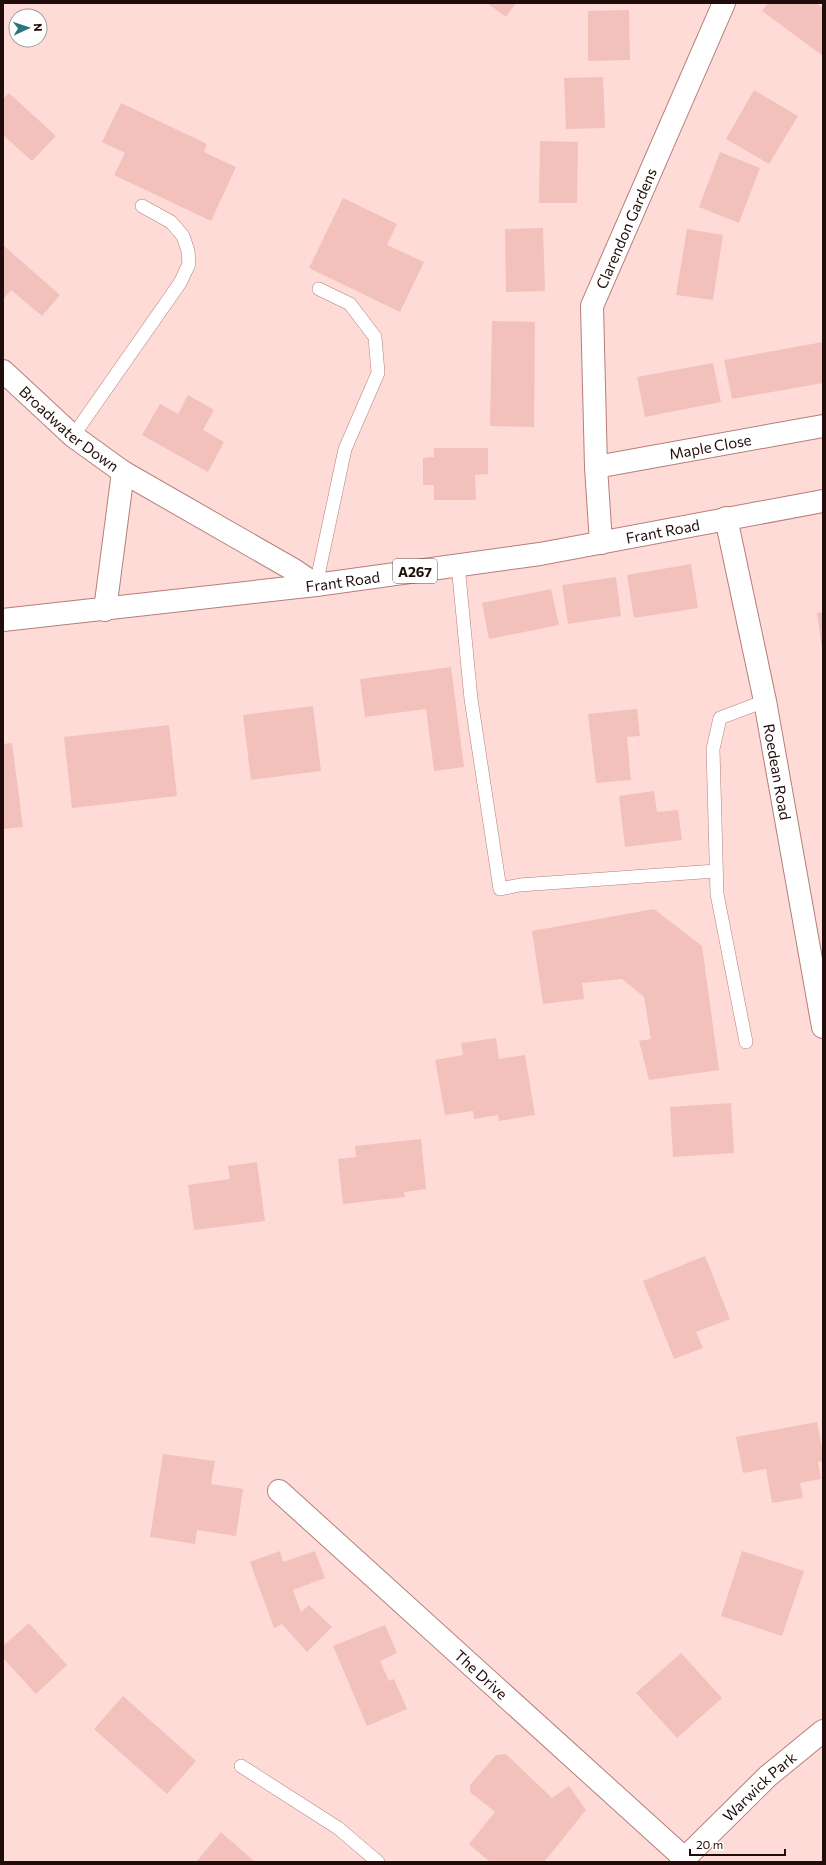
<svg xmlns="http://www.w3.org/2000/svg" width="826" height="1865" viewBox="0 0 826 1865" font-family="Commissioner,sans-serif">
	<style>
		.building { fill: #f2c1bc }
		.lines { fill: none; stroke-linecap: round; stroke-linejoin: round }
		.service-casing { stroke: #b47f7a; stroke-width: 14 }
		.minor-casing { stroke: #b47f7a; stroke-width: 24 }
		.tertiary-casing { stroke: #b47f7a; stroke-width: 24 }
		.primary-casing { stroke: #b47f7a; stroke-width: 24 }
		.service { stroke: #fff; stroke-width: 13 }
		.minor { stroke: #fff; stroke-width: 22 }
		.tertiary { stroke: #fff; stroke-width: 22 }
		.primary { stroke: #fff; stroke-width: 22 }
		.labels { text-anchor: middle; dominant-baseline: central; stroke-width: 3; stroke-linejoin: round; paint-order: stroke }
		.shield { fill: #fff; stroke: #635654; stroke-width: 1 }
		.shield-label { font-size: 14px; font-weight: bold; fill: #200d0b }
		.street-label { font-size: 15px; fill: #200d0b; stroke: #fff }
	</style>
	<rect width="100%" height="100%" fill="#fedbd7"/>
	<path class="building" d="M 487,3 L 516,3 L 506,17 Z
		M 768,3 L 816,3 L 823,8 L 823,56 L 762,11 Z
		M 629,10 L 630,60 L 588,61 L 588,11 Z
		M 603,77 L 605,128 L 566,129 L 564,78 Z
		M 754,90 L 798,116 L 769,164 L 726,139 Z
		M 9,93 L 56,136 L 32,161 L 3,135 L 3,99 Z
		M 121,103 L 207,144 L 204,152 L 236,167 L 211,221 L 114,175 L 125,153 L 102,142 Z
		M 540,141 L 578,142 L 577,203 L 539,203 Z
		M 720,152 L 760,168 L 739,223 L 699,207 Z
		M 343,198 L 397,224 L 387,245 L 424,262 L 400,312 L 309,268 Z
		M 543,228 L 545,291 L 506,292 L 505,229 Z
		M 687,229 L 723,235 L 713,300 L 676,295 Z
		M 3,245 L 60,295 L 42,316 L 11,290 L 3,300 Z
		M 492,321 L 535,322 L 534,427 L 490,426 Z
		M 823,342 L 823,383 L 732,399 L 724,360 Z
		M 713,363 L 721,402 L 645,417 L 637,377 Z
		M 188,395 L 214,410 L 203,430 L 224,442 L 208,472 L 142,435 L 160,404 L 178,414 Z
		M 434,448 L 488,448 L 488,474 L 475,475 L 476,500 L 434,500 L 434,485 L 423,485 L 423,458 L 434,457 Z
		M 691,564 L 698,608 L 634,618 L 627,575 Z
		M 616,577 L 621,616 L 568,624 L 562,585 Z
		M 551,589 L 559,625 L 489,639 L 482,603 Z
		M 823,612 L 823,649 L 822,649 L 817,613 Z
		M 451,667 L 464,767 L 434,771 L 426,709 L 365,717 L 360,679 Z
		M 313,706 L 321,771 L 251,780 L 243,715 Z
		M 637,709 L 640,736 L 627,737 L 631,780 L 596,783 L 588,714 Z
		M 169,725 L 177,796 L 72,808 L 64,737 Z
		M 12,743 L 23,827 L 3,829 L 3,744 Z
		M 654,791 L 657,812 L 678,810 L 682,840 L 625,847 L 619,796 Z
		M 654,909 L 702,946 L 719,1070 L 649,1080 L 639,1041 L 651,1039 L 644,997 L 622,979 L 582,983 L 584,999 L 543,1004 L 532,931 Z
		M 496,1038 L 499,1059 L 525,1055 L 535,1115 L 499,1121 L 498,1115 L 474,1119 L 473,1111 L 445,1115 L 435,1060 L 463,1055 L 461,1043 Z
		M 731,1103 L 734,1153 L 673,1157 L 670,1107 Z
		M 421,1139 L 426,1189 L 404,1192 L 405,1197 L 343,1204 L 338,1159 L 356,1157 L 355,1146 Z
		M 257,1162 L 265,1221 L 194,1230 L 188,1185 L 230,1179 L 228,1166 Z
		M 705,1256 L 730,1319 L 696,1332 L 703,1348 L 674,1359 L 643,1281 Z
		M 817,1422 L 823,1453 L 823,1461 L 818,1462 L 821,1479 L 800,1483 L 803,1498 L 772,1503 L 766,1469 L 743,1473 L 736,1437 Z
		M 163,1454 L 215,1461 L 211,1484 L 243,1489 L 236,1536 L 197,1530 L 195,1544 L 150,1537 Z
		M 280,1551 L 283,1562 L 315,1551 L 325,1578 L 293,1590 L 301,1612 L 309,1605 L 332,1627 L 307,1652 L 282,1624 L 274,1628 L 250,1562 Z
		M 742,1551 L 804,1571 L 782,1636 L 721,1616 Z
		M 29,1623 L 67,1665 L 36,1694 L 3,1658 L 3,1646 Z
		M 385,1625 L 397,1653 L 380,1661 L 389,1681 L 394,1679 L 407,1709 L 367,1726 L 333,1646 Z
		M 681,1653 L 722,1698 L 677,1738 L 636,1693 Z
		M 123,1696 L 196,1761 L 167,1794 L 94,1729 Z
		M 506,1754 L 552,1798 L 569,1786 L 586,1810 L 544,1862 L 490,1862 L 469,1844 L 495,1812 L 470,1792 L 470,1785 L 496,1755 Z
		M 221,1832 L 255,1862 L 196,1862 Z"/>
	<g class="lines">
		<g class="service-casing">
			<path id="service" d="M 73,436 L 180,283 L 189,264 L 188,251 L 183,236 L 171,222 L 142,206
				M 458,565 L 471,699 L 500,889 L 520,885 L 716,871
				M 316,585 L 345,449 L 378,373 L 375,337 L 350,304 L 319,289
				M 746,1042 L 717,894 L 713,749 L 720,718 L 765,701
				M 241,1766 L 338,1828 L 378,1862"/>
		</g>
		<g class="minor-casing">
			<g id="minor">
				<path id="s1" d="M 596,467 L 823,426"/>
				<path id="s2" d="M 726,518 L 765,701 L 823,1027"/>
				<path id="s3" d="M 601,543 L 596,467 L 592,306 L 724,3"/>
				<path id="s4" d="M 279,1491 L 684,1858"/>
				<path id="s5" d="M 681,1862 L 768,1776 L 823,1731"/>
			</g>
		</g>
		<g class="tertiary-casing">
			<g id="tertiary">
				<path id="s6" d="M 3,371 L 73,436 L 123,472 L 105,610"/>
				<path d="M 123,472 L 294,570 L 316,585"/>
			</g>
		</g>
		<g class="primary-casing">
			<g id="primary">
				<path id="s7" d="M 3,620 L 316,585 L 540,554 L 823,501"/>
			</g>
		</g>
		<use href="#service" class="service"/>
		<use href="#minor" class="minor"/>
		<use href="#tertiary" class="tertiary"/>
		<use href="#primary" class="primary"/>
	</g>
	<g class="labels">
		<rect class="shield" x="393" y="559" width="44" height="24" rx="3"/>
		<g class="shield-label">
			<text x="415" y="571">A267</text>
		</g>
		<g class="street-label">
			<text stroke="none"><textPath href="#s3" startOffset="322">Clarendon Gardens</textPath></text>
			<text stroke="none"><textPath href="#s6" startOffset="88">Broadwater Down</textPath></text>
			<text stroke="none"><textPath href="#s1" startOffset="116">Maple Close</textPath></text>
			<text stroke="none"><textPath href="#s7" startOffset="666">Frant Road</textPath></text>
			<text stroke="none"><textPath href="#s7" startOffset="342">Frant Road</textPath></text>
			<text stroke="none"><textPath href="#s2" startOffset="259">Roedean Road</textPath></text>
			<text stroke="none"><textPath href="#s4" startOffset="273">The Drive</textPath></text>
			<text stroke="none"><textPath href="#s5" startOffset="109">Warwick Park</textPath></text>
		</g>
	</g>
	<rect width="826" height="1865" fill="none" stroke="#200d0b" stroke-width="8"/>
	<g transform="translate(28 28) rotate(87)"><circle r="19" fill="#ffffff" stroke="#a69e9d"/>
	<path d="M0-3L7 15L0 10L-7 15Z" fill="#2c757d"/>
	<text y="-6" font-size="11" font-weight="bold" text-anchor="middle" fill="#200d0b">N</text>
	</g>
	<path d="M690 1849v6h95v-6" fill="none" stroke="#200d0b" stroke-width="2"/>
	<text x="696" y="1849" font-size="12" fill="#200d0b" stroke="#ffffff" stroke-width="3" paint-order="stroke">20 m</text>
</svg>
